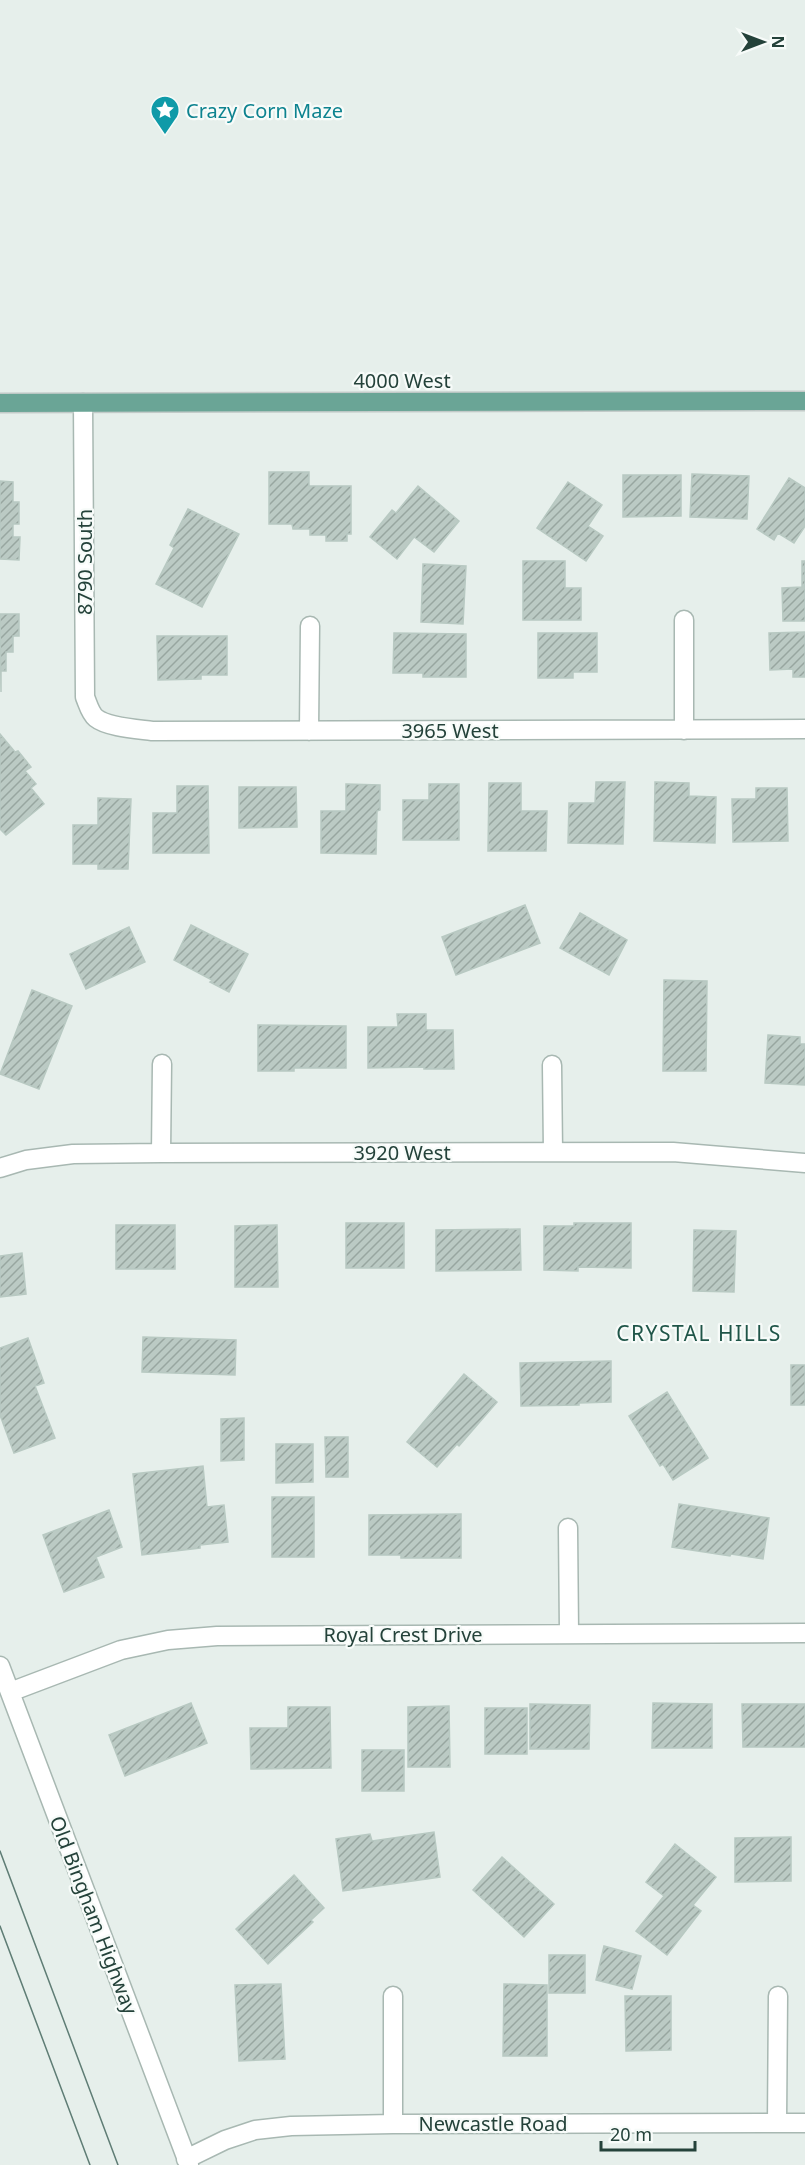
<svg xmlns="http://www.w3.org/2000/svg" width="805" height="2165" viewBox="0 0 805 2165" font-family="'Noto Sans',sans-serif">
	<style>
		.building { fill: url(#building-hatch); stroke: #b8c9c2; stroke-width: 1.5 }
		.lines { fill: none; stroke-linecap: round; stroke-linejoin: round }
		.minor-casing { stroke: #a8b8b2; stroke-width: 21 }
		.major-casing { stroke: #c2cac8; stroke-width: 21 }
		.minor { stroke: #fff; stroke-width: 18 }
		.major { stroke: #6aa596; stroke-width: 18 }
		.tram { stroke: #5f7d75; stroke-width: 1.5 }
		.labels { text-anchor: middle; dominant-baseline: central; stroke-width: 4.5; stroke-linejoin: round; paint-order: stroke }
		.culture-label { font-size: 20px; fill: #0d838f; stroke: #f7fbf9; text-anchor: start }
		.street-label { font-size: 20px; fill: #24423a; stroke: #f7fbf9 }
		.neighbourhood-label { font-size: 21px; letter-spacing: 1.5px; fill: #1f5548; stroke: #f7fbf9 }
	</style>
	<defs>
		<pattern id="building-hatch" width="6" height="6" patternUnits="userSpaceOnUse" patternTransform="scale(1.5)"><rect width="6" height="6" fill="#bbcac4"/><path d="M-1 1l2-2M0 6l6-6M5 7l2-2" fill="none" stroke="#98a6a0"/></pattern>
	</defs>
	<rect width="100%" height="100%" fill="#e6efeb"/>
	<path class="building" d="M 269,472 L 309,472 L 309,486 L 351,486 L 351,534 L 347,534 L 347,541 L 326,541 L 326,535 L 310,535 L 310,529 L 293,529 L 292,524 L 269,524 Z
		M 692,474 L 749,476 L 747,519 L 690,517 Z
		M 623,475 L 681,475 L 681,516 L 623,517 Z
		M 789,478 L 805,488 L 805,526 L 794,543 L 778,533 L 774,540 L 757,529 Z
		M 0,481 L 13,482 L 13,502 L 19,502 L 19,524 L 13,524 L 13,537 L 20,537 L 19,560 L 0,559 Z
		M 568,482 L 602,505 L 588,526 L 603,536 L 586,561 L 537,528 Z
		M 418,486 L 459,521 L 434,552 L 414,537 L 397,559 L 370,537 L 392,510 L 396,513 Z
		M 188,509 L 239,534 L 202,607 L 156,584 L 174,548 L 170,545 Z
		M 523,561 L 565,561 L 565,588 L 581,588 L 581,620 L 523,620 Z
		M 802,561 L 805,561 L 805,621 L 783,621 L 782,588 L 802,587 Z
		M 423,564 L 466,566 L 463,624 L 421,622 Z
		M 0,614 L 19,614 L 19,636 L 13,636 L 13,652 L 6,652 L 6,671 L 1,671 L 1,692 Z
		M 805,632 L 805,677 L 793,677 L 793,669 L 770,670 L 769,633 Z
		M 394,633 L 466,634 L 466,677 L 423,677 L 423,673 L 393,673 Z
		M 538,633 L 597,633 L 597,672 L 573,672 L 573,678 L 538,678 Z
		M 157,636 L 227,636 L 227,675 L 201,675 L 201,679 L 158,680 Z
		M 0,734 L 15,752 L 18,751 L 31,767 L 25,771 L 36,784 L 31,788 L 44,804 L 6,835 L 0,829 Z
		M 596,782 L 625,782 L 623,844 L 568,843 L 569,803 L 595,803 Z
		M 655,782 L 689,783 L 689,796 L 716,797 L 715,843 L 654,841 Z
		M 489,783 L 521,783 L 521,811 L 547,811 L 546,851 L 488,851 Z
		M 346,784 L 380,785 L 380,810 L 377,811 L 376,854 L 321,853 L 321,811 L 346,811 Z
		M 429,784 L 459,784 L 459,840 L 403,840 L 403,800 L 429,800 Z
		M 177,786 L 208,786 L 209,853 L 153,853 L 153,813 L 177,813 Z
		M 239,787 L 296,787 L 297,827 L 239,828 Z
		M 756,788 L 787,788 L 788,841 L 733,842 L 732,799 L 756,799 Z
		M 98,798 L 131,799 L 128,869 L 98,869 L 98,864 L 73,864 L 73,825 L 98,825 Z
		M 525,905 L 540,943 L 456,975 L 442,937 Z
		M 580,913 L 627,940 L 609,975 L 560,948 Z
		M 191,925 L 248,954 L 229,992 L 210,982 L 212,980 L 174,960 Z
		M 129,927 L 145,962 L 86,989 L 70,954 Z
		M 664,980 L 707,981 L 706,1071 L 663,1071 Z
		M 32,990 L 72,1006 L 39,1089 L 0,1074 Z
		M 397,1014 L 426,1014 L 426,1030 L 453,1030 L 454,1069 L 424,1069 L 424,1067 L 368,1068 L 368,1027 L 398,1027 Z
		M 258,1025 L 346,1026 L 346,1068 L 294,1068 L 294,1071 L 258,1071 Z
		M 768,1035 L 800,1037 L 800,1044 L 805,1044 L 805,1085 L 765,1083 Z
		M 346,1223 L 404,1223 L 404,1268 L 346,1268 Z
		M 574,1223 L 631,1223 L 631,1268 L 578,1267 L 578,1271 L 544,1270 L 544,1226 L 574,1226 Z
		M 116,1225 L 175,1225 L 175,1269 L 116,1269 Z
		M 277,1225 L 278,1287 L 235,1287 L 235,1226 Z
		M 520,1229 L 521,1270 L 436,1271 L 436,1230 Z
		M 694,1230 L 736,1231 L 734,1292 L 693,1291 Z
		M 22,1253 L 26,1294 L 0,1297 L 0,1256 Z
		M 143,1337 L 236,1340 L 235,1375 L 142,1372 Z
		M 28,1338 L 44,1383 L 35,1386 L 55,1438 L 14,1453 L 0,1415 L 0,1348 Z
		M 611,1361 L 611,1402 L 579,1403 L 579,1405 L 521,1406 L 520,1363 Z
		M 791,1365 L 805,1365 L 805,1405 L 791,1405 Z
		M 464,1374 L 497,1402 L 459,1446 L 457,1444 L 437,1467 L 407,1442 Z
		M 667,1392 L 708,1458 L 673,1480 L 663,1464 L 660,1466 L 629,1416 Z
		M 244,1418 L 244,1460 L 221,1461 L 221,1419 Z
		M 325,1437 L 348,1437 L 348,1477 L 326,1477 Z
		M 276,1444 L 313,1444 L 313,1482 L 276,1483 Z
		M 203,1466 L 207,1507 L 224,1505 L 228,1542 L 200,1545 L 200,1548 L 142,1555 L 133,1474 Z
		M 272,1497 L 314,1497 L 314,1557 L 272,1557 Z
		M 679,1504 L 769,1518 L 763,1559 L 731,1554 L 730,1556 L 672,1547 Z
		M 109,1510 L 122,1547 L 96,1557 L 104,1577 L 64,1592 L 43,1535 Z
		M 461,1514 L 461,1558 L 401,1558 L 401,1555 L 369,1555 L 369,1515 Z
		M 191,1703 L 207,1743 L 125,1776 L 109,1735 Z
		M 653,1703 L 712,1704 L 712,1748 L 652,1748 Z
		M 530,1704 L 590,1705 L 589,1749 L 530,1749 Z
		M 742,1704 L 805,1704 L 805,1747 L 743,1747 Z
		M 449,1706 L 450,1767 L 408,1767 L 408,1707 Z
		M 288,1707 L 330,1707 L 331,1768 L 251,1769 L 250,1728 L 288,1728 Z
		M 485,1708 L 527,1708 L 527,1754 L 485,1754 Z
		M 362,1750 L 404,1750 L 404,1791 L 362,1791 Z
		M 434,1832 L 440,1877 L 343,1891 L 336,1839 L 370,1834 L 372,1841 Z
		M 791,1837 L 791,1881 L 735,1882 L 735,1838 Z
		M 675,1844 L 716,1877 L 693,1905 L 701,1911 L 667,1955 L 636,1931 L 664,1896 L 646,1882 Z
		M 502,1857 L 554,1904 L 524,1937 L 473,1890 Z
		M 294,1875 L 324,1908 L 311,1920 L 313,1922 L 268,1964 L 236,1929 Z
		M 604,1946 L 641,1956 L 632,1989 L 596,1980 Z
		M 549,1955 L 585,1955 L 585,1993 L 549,1993 Z
		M 281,1984 L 285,2059 L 239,2061 L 235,1985 Z
		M 504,1984 L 547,1985 L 547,2056 L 503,2056 Z
		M 625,1996 L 671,1996 L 671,2050 L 626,2051 Z"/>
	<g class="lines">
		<g class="minor-casing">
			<path id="minor" d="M 83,403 L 85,697 C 88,704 90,713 96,718 C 107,727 137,729 152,731 L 805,729
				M 684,620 L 684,730
				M 309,731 L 310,626
				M 552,1065 L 553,1152
				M 161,1153 L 162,1064
				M 0,1168 L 26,1160 L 73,1154 L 161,1153 L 673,1152 L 805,1163
				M 568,1528 L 569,1633
				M 0,1666 L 189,2165
				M 10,1692 L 121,1650 L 168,1640 L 217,1636 L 805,1633
				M 393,1996 L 393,2124
				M 777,2123 L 778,1996
				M 186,2159 L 225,2140 L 255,2130 L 291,2126 L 393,2124 L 805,2123"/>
		</g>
		<g class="major-casing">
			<path id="major" d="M 0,403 L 805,401"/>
		</g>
		<use href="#minor" class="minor"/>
		<use href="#major" class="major"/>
		<path class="tram" d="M 0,1851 L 118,2165
			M 0,1926 L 90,2165"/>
	</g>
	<defs>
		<g id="sight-pin" transform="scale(1.5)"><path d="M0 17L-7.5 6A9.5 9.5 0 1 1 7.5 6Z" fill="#0f9aa8" stroke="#f7fbf9"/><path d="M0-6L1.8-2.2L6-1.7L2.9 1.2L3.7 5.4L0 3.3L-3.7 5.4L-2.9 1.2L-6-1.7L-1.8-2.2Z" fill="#fff"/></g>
	</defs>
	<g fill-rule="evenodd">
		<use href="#sight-pin" x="165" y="110"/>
	</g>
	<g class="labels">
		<g class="culture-label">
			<text x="186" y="110">Crazy Corn Maze</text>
		</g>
		<g class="street-label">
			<text x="402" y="380">4000 West</text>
			<text transform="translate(84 562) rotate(-90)">8790 South</text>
			<text x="450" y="730">3965 West</text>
			<text x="402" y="1152">3920 West</text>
			<text x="403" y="1634">Royal Crest Drive</text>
			<text transform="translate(94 1915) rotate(69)">Old Bingham Highway</text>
			<text x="493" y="2123">Newcastle Road</text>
		</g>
		<g class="neighbourhood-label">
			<text x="699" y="1333">CRYSTAL HILLS</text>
		</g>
	</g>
	<g transform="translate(763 42) rotate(90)" stroke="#f7fbf9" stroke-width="4.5" paint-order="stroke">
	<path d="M0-4.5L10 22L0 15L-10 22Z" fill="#24423a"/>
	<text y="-9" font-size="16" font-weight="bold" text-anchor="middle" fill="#24423a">N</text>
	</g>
	<path d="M601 2141v9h94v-9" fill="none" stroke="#24423a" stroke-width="3"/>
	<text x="610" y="2141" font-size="18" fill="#24423a" stroke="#f7fbf9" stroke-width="4.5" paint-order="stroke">20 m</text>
</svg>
